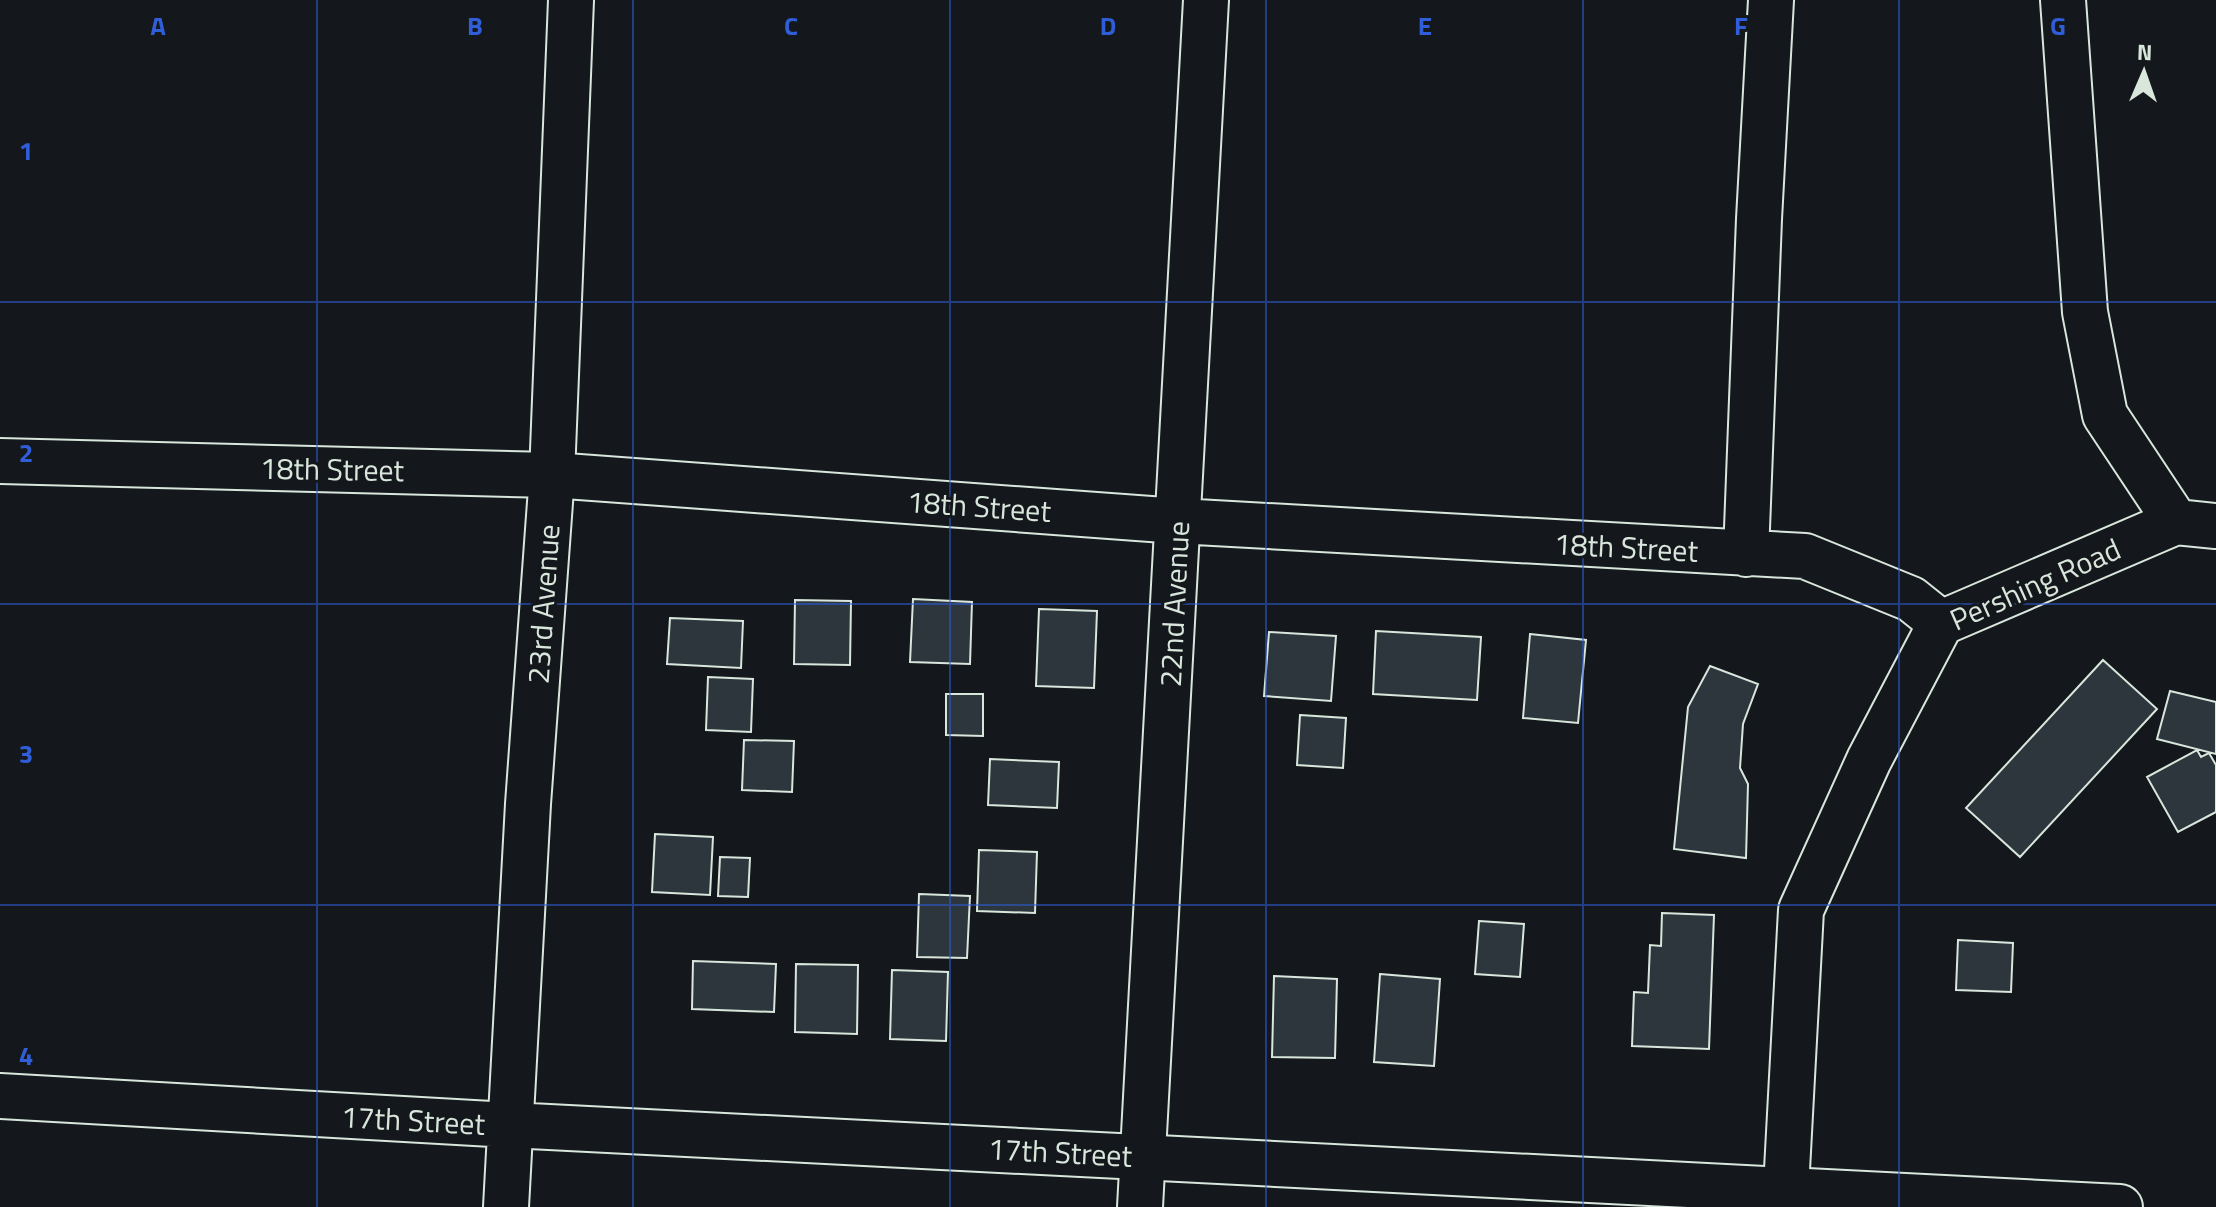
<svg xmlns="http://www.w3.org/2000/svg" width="2216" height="1207" viewBox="0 0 2216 1207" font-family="'Titillium Web',sans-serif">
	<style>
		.building { fill: #2c363c; stroke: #d8e6dc; stroke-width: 2 }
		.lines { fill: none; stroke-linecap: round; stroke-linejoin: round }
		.minor-casing { stroke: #d8e6dc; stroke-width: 48 }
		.major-casing { stroke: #d8e6dc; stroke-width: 48 }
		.minor { stroke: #14181c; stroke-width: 44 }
		.major { stroke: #14181c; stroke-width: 44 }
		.grid { fill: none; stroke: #305dd8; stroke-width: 2; stroke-opacity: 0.55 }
		.labels { text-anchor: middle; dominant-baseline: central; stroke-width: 6; stroke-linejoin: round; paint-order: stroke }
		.street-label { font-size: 30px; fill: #d8e6dc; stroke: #14181c }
		.grid-label { font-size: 26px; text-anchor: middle; font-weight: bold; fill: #305dd8; stroke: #14181c; stroke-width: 6; stroke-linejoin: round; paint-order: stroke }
	</style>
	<rect width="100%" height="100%" fill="#14181c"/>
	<path class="building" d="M 913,599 L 972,602 L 970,664 L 910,662 Z
		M 795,600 L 851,601 L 850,665 L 794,664 Z
		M 1039,609 L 1097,611 L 1094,688 L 1036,686 Z
		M 670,618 L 743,621 L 741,668 L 667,664 Z
		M 1376,631 L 1481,637 L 1477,700 L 1373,694 Z
		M 1269,632 L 1336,636 L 1331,701 L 1264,696 Z
		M 1530,634 L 1586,640 L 1578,723 L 1523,718 Z
		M 2103,660 L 2157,709 L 2020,857 L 1966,808 Z
		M 1710,666 L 1758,684 L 1743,724 L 1740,768 L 1748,784 L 1746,858 L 1674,849 L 1688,707 Z
		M 708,677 L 753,679 L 751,732 L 706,730 Z
		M 2170,691 L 2216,702 L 2216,754 L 2157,739 Z
		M 946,694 L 983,694 L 983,736 L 946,735 Z
		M 1300,715 L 1346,718 L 1343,768 L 1297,765 Z
		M 744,740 L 794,741 L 792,792 L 742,790 Z
		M 2197,750 L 2201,757 L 2209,753 L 2216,765 L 2216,812 L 2178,832 L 2147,777 Z
		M 990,759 L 1059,762 L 1057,808 L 988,805 Z
		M 655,834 L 713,837 L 710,895 L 652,892 Z
		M 979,850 L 1037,852 L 1035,913 L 977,911 Z
		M 720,857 L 750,858 L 748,897 L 718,896 Z
		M 919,894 L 970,896 L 967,958 L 917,957 Z
		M 1662,913 L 1714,915 L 1709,1049 L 1632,1046 L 1634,992 L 1648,993 L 1650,945 L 1661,946 Z
		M 1479,921 L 1524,924 L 1520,977 L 1475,974 Z
		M 1958,940 L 2013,943 L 2011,992 L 1956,990 Z
		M 693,961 L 776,964 L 774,1012 L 692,1009 Z
		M 796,964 L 858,965 L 857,1034 L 795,1032 Z
		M 892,970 L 948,972 L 946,1041 L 890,1039 Z
		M 1380,974 L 1440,979 L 1434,1066 L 1374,1062 Z
		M 1274,976 L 1337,979 L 1335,1058 L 1272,1057 Z"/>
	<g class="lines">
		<g class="minor-casing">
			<path id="minor" d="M 0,461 L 552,475 L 1178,521 L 1805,556 L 1911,599 L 1941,623
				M 2176,522 L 2216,526
				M 1746,554 L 1759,219 L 1771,0
				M 1140,1207 L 1206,0
				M 1785,1207 L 1801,910 L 1869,760 L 1941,623 L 2176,522 L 2105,415 L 2085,312 L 2063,0"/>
		</g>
		<g class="major-casing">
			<path id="major" d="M 0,1096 L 510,1125 L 2120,1207
				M 506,1207 L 528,804 L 552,475 L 571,0"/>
		</g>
		<use href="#minor" class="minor"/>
		<use href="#major" class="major"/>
	</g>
	<path class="grid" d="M 317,0 L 317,1207M 633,0 L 633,1207M 950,0 L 950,1207M 1266,0 L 1266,1207M 1583,0 L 1583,1207M 1899,0 L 1899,1207M 0,302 L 2216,302M 0,604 L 2216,604M 0,905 L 2216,905"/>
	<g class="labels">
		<g class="street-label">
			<text transform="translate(332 469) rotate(1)">18th Street</text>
			<text transform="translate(979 506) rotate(4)">18th Street</text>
			<text transform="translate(1626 547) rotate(3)">18th Street</text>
			<text transform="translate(2035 584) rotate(-24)">Pershing Road</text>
			<text transform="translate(543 604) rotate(-86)">23rd Avenue</text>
			<text transform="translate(1174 604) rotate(-87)">22nd Avenue</text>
			<text transform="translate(413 1120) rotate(3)">17th Street</text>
			<text transform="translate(1060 1152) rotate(3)">17th Street</text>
		</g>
	</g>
	<g class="grid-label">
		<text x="158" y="35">A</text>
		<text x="475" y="35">B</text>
		<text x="791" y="35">C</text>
		<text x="1108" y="35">D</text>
		<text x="1425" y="35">E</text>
		<text x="1741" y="35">F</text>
		<text x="2058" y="35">G</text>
		<text x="26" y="160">1</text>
		<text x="26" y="462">2</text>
		<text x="26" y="763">3</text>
		<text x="26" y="1065">4</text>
	</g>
	<g transform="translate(2144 72) rotate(2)" stroke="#14181c" stroke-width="6" paint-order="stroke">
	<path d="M0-6L14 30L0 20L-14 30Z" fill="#d8e6dc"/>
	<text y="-12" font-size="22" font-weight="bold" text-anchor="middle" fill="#d8e6dc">N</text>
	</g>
</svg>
